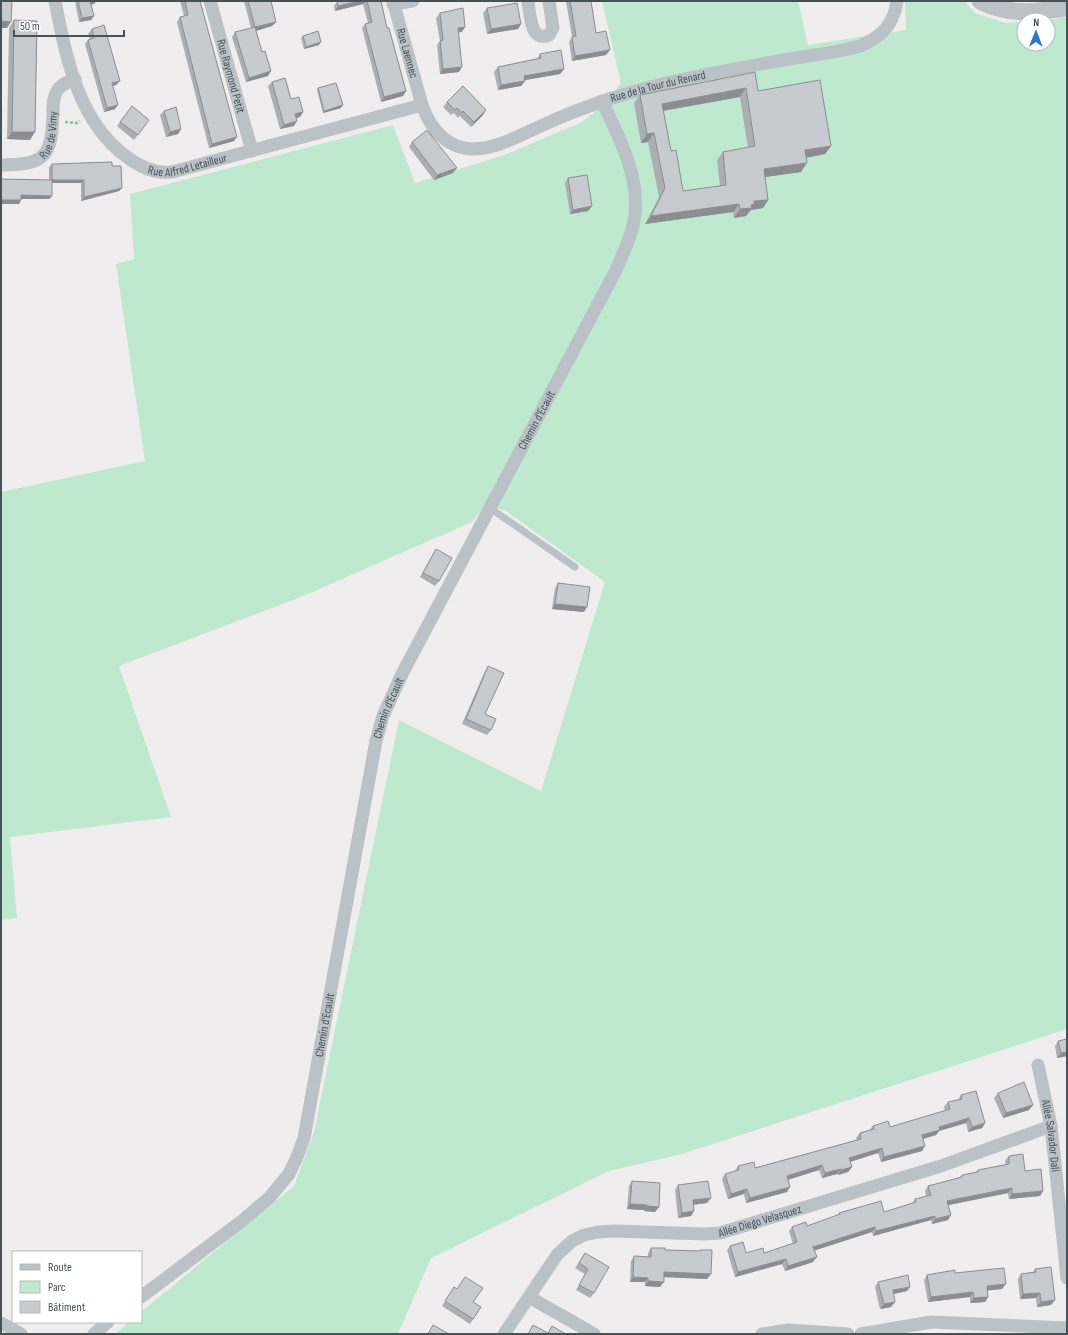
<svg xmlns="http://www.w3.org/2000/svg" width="1068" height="1335" viewBox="0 0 1068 1335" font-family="'Sofia Sans Condensed',sans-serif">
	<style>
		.green { fill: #bfe9ce }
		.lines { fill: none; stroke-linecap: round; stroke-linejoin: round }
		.path { stroke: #7bc39d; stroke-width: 2.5; stroke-dasharray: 3 2; stroke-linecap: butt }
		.service { stroke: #bac2c8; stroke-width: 7 }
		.minor { stroke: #bac2c8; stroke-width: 13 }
		.tertiary { stroke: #bac2c8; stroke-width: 17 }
		.wall { fill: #abaeb2; fill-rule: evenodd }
		.shaded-wall { fill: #8b8d91 }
		.building { fill: #c7cacf; stroke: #8b8d91; fill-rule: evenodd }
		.labels { text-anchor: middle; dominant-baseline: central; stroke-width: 3.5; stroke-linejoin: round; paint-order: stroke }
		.street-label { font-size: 12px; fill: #475158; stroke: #fff }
	</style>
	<rect width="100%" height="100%" fill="#efeded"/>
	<path class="green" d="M 602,1 L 798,1 L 808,45 L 906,30 L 905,1 L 965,1 L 975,13 L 1005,23 L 1024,22 L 1024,44 L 1048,44 L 1047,20 L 1067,17 L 1067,1029 L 682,1154 L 609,1171 L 431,1258 L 398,1334 L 115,1334 L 129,1322 L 141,1322 L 141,1312 L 294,1186 L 314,1132 L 399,720 L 541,791 L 605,582 L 506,511 L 486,504 L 472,522 L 301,597 L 119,666 L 171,817 L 10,837 L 17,918 L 1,920 L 1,492 L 145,461 L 116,264 L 134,259 L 130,194 L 393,125 L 415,183 L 507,154 L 580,123 L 603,106 L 621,83 Z"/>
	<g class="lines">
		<path class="path" d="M 65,122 L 77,123 L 80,121"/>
		<path class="service" d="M 490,508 L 575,567"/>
		<g class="minor">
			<path id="s1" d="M 55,1 C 66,57 78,122 127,157 C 140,167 155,174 172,172 L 422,105"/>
			<path id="s2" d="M 210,1 L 252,151"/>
			<path id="s3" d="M 393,1 L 422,105 C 430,127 445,147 470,149 C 498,150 525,132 550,122 C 569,113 589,106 609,99 C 668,80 728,70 789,59 C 812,55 837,53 860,46 C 881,37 894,25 897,1"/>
			<path d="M 528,1 C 530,13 530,43 549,35 L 553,28 L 549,1"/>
			<path d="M 393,4 L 413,1"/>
			<path id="s4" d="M 1,165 C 46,165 52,156 53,112 C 53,105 53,97 57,91 C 61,84 68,82 75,79"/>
			<path id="s5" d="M 1038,1065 L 1051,1126 L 1067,1278"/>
			<path id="s6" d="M 141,1297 L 242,1221 L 269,1198 L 289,1174 L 297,1157 L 304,1138 L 376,741 L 383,716 L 402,674 L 616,270 C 623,254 631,238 634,221 C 642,180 619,137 602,101"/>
			<path d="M 529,1297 L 594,1334"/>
			<path d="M 1,1323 L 21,1334"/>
			<path d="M 94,1334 L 108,1322"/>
			<path id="s7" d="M 504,1334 L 557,1255 L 572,1241 L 584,1235 L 598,1232 L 615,1231 L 705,1234 L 720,1233 L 941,1166 L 1051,1126"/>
			<path d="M 762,1334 L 788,1330 L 848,1334"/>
			<path d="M 861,1334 L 931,1322 L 1067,1328"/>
		</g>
		<path class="tertiary" d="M 980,1 C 1008,16 1037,12 1067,8"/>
	</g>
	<path class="wall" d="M 75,1 L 96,1 L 94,4 L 91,5 L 94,16 L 91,20 L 79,22 Z
		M 180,1 L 200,1 L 234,141 L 209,148 L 177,22 L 180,17 L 184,16 Z
		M 244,1 L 271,1 L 276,22 L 272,26 L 256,31 L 268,76 L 246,82 L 232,37 L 235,32 L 251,28 Z
		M 338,1 L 381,1 L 387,28 L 406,91 L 403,96 L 381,102 L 362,28 L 365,24 L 368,23 L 363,4 L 335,11 L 334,6 L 337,2 Z
		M 566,1 L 591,1 L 596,33 L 606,55 L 572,61 L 569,42 L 572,37 Z
		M 487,8 L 521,24 L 518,29 L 487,34 L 483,13 Z
		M 440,13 L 462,32 L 458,32 L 459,72 L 440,74 L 437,45 L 440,41 L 436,18 Z
		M 14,20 L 30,140 L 7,139 L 9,28 Z
		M 92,29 L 116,85 L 113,86 L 115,109 L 104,112 L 85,44 L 88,40 L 90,39 L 88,34 Z
		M 303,36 L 319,45 L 304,49 L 301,38 Z
		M 540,54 L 564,69 L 560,74 L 524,80 L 525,81 L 521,86 L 498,90 L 494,72 L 498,67 L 537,59 Z
		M 755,72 L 758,91 L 831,146 L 825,154 L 806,158 L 801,172 L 765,177 L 768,200 L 763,208 L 751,210 L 746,216 L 734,218 L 733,212 L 645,224 L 659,197 L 648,142 L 641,143 L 634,103 L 640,95 ZM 740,97 L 748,148 L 723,152 L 717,160 L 720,186 L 683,191 L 671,151 L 663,111 Z
		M 272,82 L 303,112 L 300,117 L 296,118 L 294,126 L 280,129 L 268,86 Z
		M 318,88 L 341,108 L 323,113 L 317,90 Z
		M 447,102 L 483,115 L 471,127 L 460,116 L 458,118 L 454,113 L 451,115 L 443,107 Z
		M 132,106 L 149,120 L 134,140 L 117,126 Z
		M 164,111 L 181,129 L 178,134 L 166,137 L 160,115 Z
		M 412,142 L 453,173 L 434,180 L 409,147 Z
		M 52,164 L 112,166 L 122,188 L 119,191 L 81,201 L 81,183 L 52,183 L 52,196 L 49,199 L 21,199 L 19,204 L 1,204 L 1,179 L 49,180 L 49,167 Z
		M 568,178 L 592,206 L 588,211 L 570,214 L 565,183 Z
		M 436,549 L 439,581 L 435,586 L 420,577 Z
		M 558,583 L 584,612 L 552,609 L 555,588 Z
		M 488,666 L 485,714 L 491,730 L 487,735 L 462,724 L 485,671 Z
		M 1058,1041 L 1067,1056 L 1057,1058 L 1055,1046 Z
		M 998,1093 L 1033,1105 L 1029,1110 L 1003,1118 L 994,1098 Z
		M 961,1095 L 985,1123 L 982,1128 L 968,1132 L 966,1123 L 939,1131 L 936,1135 L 923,1139 L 922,1151 L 881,1162 L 878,1153 L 850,1162 L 852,1167 L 848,1172 L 838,1175 L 837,1174 L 822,1178 L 819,1170 L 788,1180 L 787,1192 L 746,1203 L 744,1194 L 728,1199 L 722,1179 L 725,1174 L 735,1171 L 738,1166 L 755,1168 L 857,1140 L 856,1138 L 860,1133 L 869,1130 L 873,1126 L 890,1127 L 945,1111 L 944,1107 L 948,1102 L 958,1100 Z
		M 1009,1156 L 1025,1171 L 1043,1191 L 1040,1196 L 1009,1199 L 1008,1193 L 948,1205 L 948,1220 L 932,1224 L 931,1220 L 873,1236 L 872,1232 L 815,1250 L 813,1262 L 785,1271 L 782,1264 L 735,1277 L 727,1250 L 730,1246 L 746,1253 L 764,1253 L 793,1244 L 789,1231 L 792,1227 L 807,1226 L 838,1215 L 839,1213 L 884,1212 L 912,1204 L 915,1199 L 926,1196 L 925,1191 L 928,1186 L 960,1177 L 962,1175 L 976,1172 L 978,1170 L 1006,1165 L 1005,1161 Z
		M 632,1181 L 659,1207 L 655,1212 L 644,1211 L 644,1210 L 627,1209 L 629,1186 Z
		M 678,1185 L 707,1203 L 693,1205 L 691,1216 L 678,1218 L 675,1190 Z
		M 651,1248 L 665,1250 L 699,1251 L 700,1250 L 711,1274 L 707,1279 L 664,1277 L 660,1287 L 645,1286 L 645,1282 L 630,1282 L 631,1261 L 634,1256 L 648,1257 L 648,1253 Z
		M 585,1253 L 594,1293 L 590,1298 L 576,1290 L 585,1274 L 575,1268 Z
		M 1035,1269 L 1051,1305 L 1037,1307 L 1036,1298 L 1020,1299 L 1018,1279 L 1021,1274 L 1033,1272 Z
		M 955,1273 L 1002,1289 L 987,1290 L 988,1297 L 985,1302 L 970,1303 L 970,1297 L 928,1302 L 924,1280 L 927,1275 Z
		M 878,1282 L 907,1291 L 893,1294 L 891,1307 L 880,1309 L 875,1287 Z
		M 454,1287 L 473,1302 L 481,1307 L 470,1324 L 442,1306 Z"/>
	<path class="shaded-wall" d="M 90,1 L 96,1 L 94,4 L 87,5 Z
		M 360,1 L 366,1 L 363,4 L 335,11 L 338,6 Z
		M 94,16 L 91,20 L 79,22 L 82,18 Z
		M 1,21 L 11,22 L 7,28 L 1,28 Z
		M 276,22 L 272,26 L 252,32 L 255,27 Z
		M 521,24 L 518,29 L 487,34 L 491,29 Z
		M 465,27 L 462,32 L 454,33 L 458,28 Z
		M 321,42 L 319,45 L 304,49 L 306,47 Z
		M 610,50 L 606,55 L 572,61 L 575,56 Z
		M 462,67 L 459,72 L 440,74 L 443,69 Z
		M 564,69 L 560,74 L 520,81 L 524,76 Z
		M 271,71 L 268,76 L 246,82 L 249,78 Z
		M 120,81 L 116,85 L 108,87 L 112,83 Z
		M 525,81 L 521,86 L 498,90 L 501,85 Z
		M 746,88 L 740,97 L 656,112 L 662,104 Z
		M 406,91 L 403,96 L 381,102 L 384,97 Z
		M 118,105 L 115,109 L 104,112 L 107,108 Z
		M 343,105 L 341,108 L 323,113 L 324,111 Z
		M 486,110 L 483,115 L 471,127 L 474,122 Z
		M 303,112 L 300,117 L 292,119 L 295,114 Z
		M 297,121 L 294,126 L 280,129 L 284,125 Z
		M 181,129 L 178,134 L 166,137 L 170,132 Z
		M 12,132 L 35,132 L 30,140 L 7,139 Z
		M 654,133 L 648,142 L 641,143 L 647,134 Z
		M 237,137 L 234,141 L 209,148 L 212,144 Z
		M 831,146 L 825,154 L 799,159 L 805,150 Z
		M 807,163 L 801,172 L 758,178 L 764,169 Z
		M 457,168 L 453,173 L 434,180 L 437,175 Z
		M 52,180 L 84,180 L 81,183 L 49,183 Z
		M 122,188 L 119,191 L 81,201 L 84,197 Z
		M 21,195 L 52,196 L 49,199 L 19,199 Z
		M 1,200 L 21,200 L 19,204 L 1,204 Z
		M 768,200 L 763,208 L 751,210 L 746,216 L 734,218 L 740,209 L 754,201 Z
		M 739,204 L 733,212 L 645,224 L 651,216 Z
		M 592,206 L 588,211 L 570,214 L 573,210 Z
		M 555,604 L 587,607 L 584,612 L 552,609 Z
		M 1067,1052 L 1067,1056 L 1057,1058 L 1061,1053 Z
		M 1033,1105 L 1029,1110 L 1003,1118 L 1006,1113 Z
		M 969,1118 L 966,1123 L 939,1131 L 936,1135 L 919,1140 L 922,1135 L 939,1127 Z
		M 985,1123 L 982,1128 L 968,1132 L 972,1127 Z
		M 925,1146 L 922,1151 L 881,1162 L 884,1157 Z
		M 882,1148 L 878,1153 L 846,1163 L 849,1158 Z
		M 822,1165 L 819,1170 L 783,1181 L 787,1176 Z
		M 852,1167 L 848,1172 L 838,1175 L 841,1170 Z
		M 841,1169 L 837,1174 L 822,1178 L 825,1173 Z
		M 790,1187 L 787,1192 L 746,1203 L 750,1198 Z
		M 1012,1188 L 1008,1193 L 944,1206 L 947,1201 Z
		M 747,1189 L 744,1194 L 728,1199 L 731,1194 Z
		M 1043,1191 L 1040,1196 L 1009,1199 L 1012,1194 Z
		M 711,1198 L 707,1203 L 689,1205 L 693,1200 Z
		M 630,1204 L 647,1205 L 644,1210 L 627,1209 Z
		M 647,1206 L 659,1207 L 655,1212 L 644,1211 Z
		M 694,1211 L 691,1216 L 678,1218 L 682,1213 Z
		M 951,1215 L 948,1220 L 932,1224 L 935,1219 Z
		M 935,1216 L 931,1220 L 873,1236 L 876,1231 Z
		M 875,1227 L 872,1232 L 810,1252 L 813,1247 Z
		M 817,1257 L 813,1262 L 785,1271 L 788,1266 Z
		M 786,1259 L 782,1264 L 735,1277 L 738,1272 Z
		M 664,1272 L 711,1274 L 707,1279 L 661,1277 Z
		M 633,1277 L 648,1278 L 645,1282 L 630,1282 Z
		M 648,1281 L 664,1282 L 660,1287 L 645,1286 Z
		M 1006,1284 L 1002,1289 L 984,1291 L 987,1286 Z
		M 910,1287 L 907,1291 L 889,1295 L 893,1290 Z
		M 973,1292 L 970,1297 L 928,1302 L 931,1297 Z
		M 1040,1293 L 1036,1298 L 1020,1299 L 1023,1294 Z
		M 988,1297 L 985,1302 L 970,1303 L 974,1298 Z
		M 1055,1300 L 1051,1305 L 1037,1307 L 1041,1302 Z
		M 895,1302 L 891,1307 L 880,1309 L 884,1304 Z"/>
	<path class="building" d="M 1,1 L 12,1 L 11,22 L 1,21 Z
		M 78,1 L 91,1 L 90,1 L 94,16 L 82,18 Z
		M 185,1 L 200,1 L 237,137 L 212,144 L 180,17 L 188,15 Z
		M 248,1 L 271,1 L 276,22 L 255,27 Z
		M 338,1 L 360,1 L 338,6 L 337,2 Z
		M 367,1 L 381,1 L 387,28 L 389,28 L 406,91 L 384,97 L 365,24 L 372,22 Z
		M 570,1 L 591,1 L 596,33 L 606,31 L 610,50 L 575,56 L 572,37 L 576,36 Z
		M 517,3 L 521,24 L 491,29 L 487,8 Z
		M 463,8 L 465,27 L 458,28 L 462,67 L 443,69 L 440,41 L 443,40 L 440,13 Z
		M 14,20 L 37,21 L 35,132 L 12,132 Z
		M 104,25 L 120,81 L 112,83 L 118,105 L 107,108 L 88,40 L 94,38 L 92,29 Z
		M 255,27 L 262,52 L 265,51 L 271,71 L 249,78 L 235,32 Z
		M 318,31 L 321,42 L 306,47 L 303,36 Z
		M 561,50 L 564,69 L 524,76 L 525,81 L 501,85 L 498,67 L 541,58 L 540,54 Z
		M 755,72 L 758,91 L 820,80 L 831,146 L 805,150 L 807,163 L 764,169 L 768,200 L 754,201 L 754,204 L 751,205 L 752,208 L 740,209 L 739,204 L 651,216 L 665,188 L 654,133 L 647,134 L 640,95 ZM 746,88 L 755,146 L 723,152 L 726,185 L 683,191 L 676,150 L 671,151 L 662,104 Z
		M 285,78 L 291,99 L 299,97 L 303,112 L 295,114 L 297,121 L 284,125 L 272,82 Z
		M 336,83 L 343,105 L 324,111 L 318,88 Z
		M 463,86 L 486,110 L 474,122 L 463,111 L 462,113 L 457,108 L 455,110 L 447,102 Z
		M 132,106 L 149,120 L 138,135 L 120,122 Z
		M 176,107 L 181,129 L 170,132 L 164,111 Z
		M 427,130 L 457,168 L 437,175 L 412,142 Z
		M 112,162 L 112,166 L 121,166 L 122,188 L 84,197 L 84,180 L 52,180 L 52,196 L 21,195 L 21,200 L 1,200 L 1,179 L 52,180 L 52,164 Z
		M 587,175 L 592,206 L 573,210 L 568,178 Z
		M 436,549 L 452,558 L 439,581 L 423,573 Z
		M 558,583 L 590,587 L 587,607 L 555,604 Z
		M 488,666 L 504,673 L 485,714 L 496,719 L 491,730 L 466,719 Z
		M 1067,1039 L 1067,1052 L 1061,1053 L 1058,1041 Z
		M 1024,1082 L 1033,1105 L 1006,1113 L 998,1093 Z
		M 976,1091 L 985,1123 L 972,1127 L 969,1118 L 939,1127 L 940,1130 L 922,1135 L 925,1146 L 884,1157 L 882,1148 L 849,1158 L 852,1167 L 841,1170 L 841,1169 L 825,1173 L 822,1165 L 787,1176 L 790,1187 L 750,1198 L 747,1189 L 731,1194 L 725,1174 L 739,1170 L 738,1166 L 754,1162 L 755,1168 L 861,1139 L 860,1133 L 874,1129 L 873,1126 L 888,1121 L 890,1127 L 950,1109 L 948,1102 L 962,1099 L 961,1095 Z
		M 1023,1154 L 1025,1171 L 1041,1169 L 1043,1191 L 1012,1194 L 1012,1188 L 947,1201 L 951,1215 L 935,1219 L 935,1216 L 876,1231 L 875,1227 L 813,1247 L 817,1257 L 788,1266 L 786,1259 L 738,1272 L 730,1246 L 743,1242 L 746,1253 L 763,1248 L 764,1253 L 797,1242 L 792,1227 L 806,1222 L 807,1226 L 840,1214 L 839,1213 L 881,1201 L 884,1212 L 916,1202 L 915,1199 L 931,1195 L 928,1186 L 962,1177 L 962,1175 L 978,1172 L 978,1170 L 1009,1164 L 1009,1156 Z
		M 632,1181 L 660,1183 L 659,1207 L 647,1206 L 647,1205 L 630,1204 Z
		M 708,1181 L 711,1198 L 693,1200 L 694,1211 L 682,1213 L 678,1185 Z
		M 651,1248 L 665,1248 L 665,1250 L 700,1251 L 700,1250 L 712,1250 L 711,1274 L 664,1272 L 664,1282 L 648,1281 L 648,1278 L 633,1277 L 634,1256 L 651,1257 Z
		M 585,1253 L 609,1267 L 594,1293 L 579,1285 L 588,1269 L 579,1263 Z
		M 1051,1267 L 1055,1300 L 1041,1302 L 1040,1293 L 1023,1294 L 1021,1274 L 1036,1272 L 1035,1269 Z
		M 1004,1268 L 1006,1284 L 987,1286 L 988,1297 L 974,1298 L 973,1292 L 931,1297 L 927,1275 L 955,1270 L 955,1273 Z
		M 908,1275 L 910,1287 L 893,1290 L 895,1302 L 884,1304 L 878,1282 Z
		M 465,1277 L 483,1288 L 473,1302 L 481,1307 L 473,1319 L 445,1301 L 454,1287 L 457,1289 Z
		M 433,1325 L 449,1334 L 428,1334 Z
		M 533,1325 L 548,1333 L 552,1326 L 564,1333 L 563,1334 L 528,1334 Z"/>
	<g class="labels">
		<g class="street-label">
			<text stroke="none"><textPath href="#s3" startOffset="54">Rue Laennec</textPath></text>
			<text stroke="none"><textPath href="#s2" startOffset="78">Rue Raymond Petit</textPath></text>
			<text stroke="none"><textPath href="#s3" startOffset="376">Rue de la Tour du Renard</textPath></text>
			<text stroke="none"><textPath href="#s4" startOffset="66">Rue de Vimy</textPath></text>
			<text stroke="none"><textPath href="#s1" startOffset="241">Rue Alfred Letailleur</textPath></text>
			<text stroke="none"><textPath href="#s6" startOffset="995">Chemin d'Ecault</textPath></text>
			<text stroke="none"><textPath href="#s6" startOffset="671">Chemin d'Ecault</textPath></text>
			<text stroke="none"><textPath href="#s6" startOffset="347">Chemin d'Ecault</textPath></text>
			<text stroke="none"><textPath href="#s5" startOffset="72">Allée Salvador Dali</textPath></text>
			<text stroke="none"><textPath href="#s7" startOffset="307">Allée Diego Velasquez</textPath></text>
		</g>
	</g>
	<rect width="1068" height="1335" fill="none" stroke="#475158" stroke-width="4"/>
	<rect x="12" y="1251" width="130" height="72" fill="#ffffff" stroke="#b5b9bc"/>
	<rect x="20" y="1264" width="20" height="6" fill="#bac2c8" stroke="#b5b9bc"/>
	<text x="48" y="1271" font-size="12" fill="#475158">Route</text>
	<rect x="20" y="1281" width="20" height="12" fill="#bfe9ce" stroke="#b5b9bc"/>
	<text x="48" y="1291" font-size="12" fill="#475158">Parc</text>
	<rect x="20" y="1301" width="20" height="12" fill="#c7cacf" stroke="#b5b9bc"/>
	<text x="48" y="1311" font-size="12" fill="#475158">Bâtiment</text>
	<g transform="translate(1036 32) rotate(1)"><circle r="19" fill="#ffffff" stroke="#b5b9bc"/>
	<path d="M0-3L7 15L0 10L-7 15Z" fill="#2c78ca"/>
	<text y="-6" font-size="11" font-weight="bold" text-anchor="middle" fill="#475158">N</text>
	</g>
	<path d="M14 30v6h110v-6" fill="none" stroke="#475158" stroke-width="2"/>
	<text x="20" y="30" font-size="12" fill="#475158" stroke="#ffffff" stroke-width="3" paint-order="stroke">50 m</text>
</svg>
